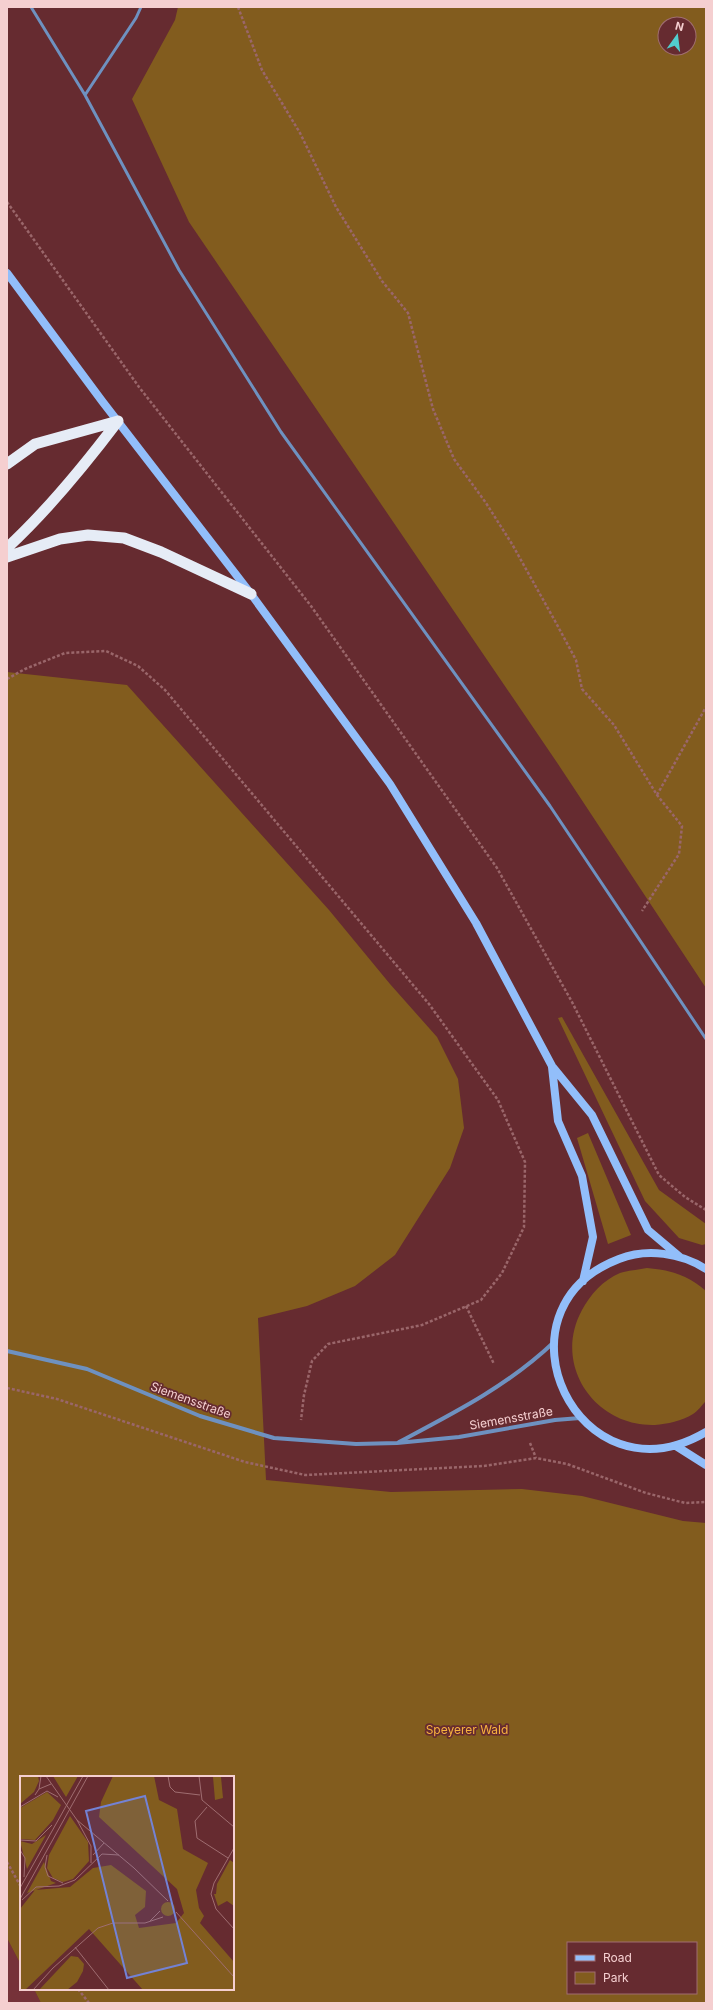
<svg xmlns="http://www.w3.org/2000/svg" width="713" height="2010" viewBox="0 0 713 2010" font-family="Inter,sans-serif">
	<style>
		.built { fill: #763239 }
		.green { fill: #825c1e; fill-rule: evenodd }
		.lines { fill: none; stroke-linecap: round; stroke-linejoin: round }
		.path { stroke: #9a666a; stroke-width: 2.5; stroke-dasharray: 3 2; stroke-linecap: butt }
		.service { stroke: #6e91c0; stroke-width: 3 }
		.minor { stroke: #6e91c0; stroke-width: 4 }
		.secondary { stroke: #92befa; stroke-width: 8 }
		.trunk { stroke: #e6ecf6; stroke-width: 11 }
		.labels { text-anchor: middle; dominant-baseline: central; stroke-width: 3.5; stroke-linejoin: round; paint-order: stroke }
		.street-label { font-size: 12px; fill: #f5cfd0; stroke: #662b30 }
		.park-label { font-size: 12px; fill: #f9b33e; stroke: #662b30 }
		.inset-road { fill: none; stroke: #9f6d70; stroke-width: 1 }
		.view { fill: #7382d5; fill-opacity: 0.15; stroke: #7382d5; stroke-width: 2 }
		.inset-edge { fill: none; stroke: #f5cfd0; stroke-width: 2 }
	</style>
	<rect width="100%" height="100%" fill="#662b30"/>
	<path class="built" d="M 7,1938 L 21,1965 L 21,1989 L 34,1989 L 41,2003 L 7,2003 Z"/>
	<path class="green" d="M 178,7 L 706,7 L 706,988 L 558,764 L 189,222 L 132,99 L 175,20 ZM 665,24 L 689,24 L 689,48 L 665,48 Z
		M 7,672 L 127,685 L 329,910 L 390,984 L 437,1037 L 458,1079 L 464,1128 L 450,1168 L 395,1255 L 355,1286 L 307,1306 L 258,1318 L 266,1480 L 391,1492 L 522,1489 L 582,1496 L 683,1521 L 706,1523 L 706,2003 L 41,2003 L 34,1989 L 233,1989 L 233,1777 L 21,1777 L 21,1965 L 7,1938 ZM 568,1943 L 696,1943 L 696,1993 L 568,1993 Z
		M 562,1017 L 659,1190 L 706,1224 L 706,1244 L 702,1245 L 679,1238 L 645,1201 L 558,1018 Z
		M 588,1133 L 631,1235 L 608,1244 L 577,1138 Z
		M 647,1268 C 670,1270 688,1275 706,1291 L 706,1401 C 702,1405 698,1411 693,1414 C 682,1421 667,1424 655,1425 C 595,1427 552,1365 582,1310 C 590,1295 603,1280 620,1273 C 629,1270 638,1270 647,1268 Z"/>
	<g class="lines">
		<path class="path" d="M 238,7 L 262,70 L 300,133 L 336,207 L 382,281 L 408,313 L 433,409 L 454,459 L 486,503 L 512,544 L 555,621 L 576,660 L 582,689 L 614,725 L 657,795 L 682,826 L 679,854 L 642,911
			M 7,202 L 139,387 L 311,606 L 497,868 L 572,1002 L 659,1175 L 685,1197 L 706,1210
			M 7,679 L 25,669 L 65,653 L 106,651 L 138,666 L 165,690 L 429,1004 L 498,1100 L 525,1162 L 524,1227 L 502,1273 L 481,1300 L 422,1325 L 328,1344 L 312,1361 L 304,1395 L 301,1420
			M 657,795 L 706,707
			M 466,1306 L 494,1364
			M 7,1388 L 57,1399 L 245,1462 L 305,1475 L 484,1466 L 536,1458 L 567,1464 L 646,1493 L 685,1503 L 706,1502
			M 530,1443 L 536,1458
			M 7,1862 L 21,1887
			M 78,1989 L 89,2003"/>
		<path class="service" d="M 31,7 L 85,95 L 179,270 L 281,432 L 550,806 L 706,1039
			M 85,95 L 136,18 L 141,7"/>
		<path class="minor" d="M 7,1351 L 87,1369 L 200,1416 L 274,1438 L 356,1444 L 397,1443 L 459,1437 L 555,1420 L 580,1418
			M 399,1442 C 454,1413 509,1385 554,1342"/>
		<path class="secondary" d="M 7,273 L 102,401 L 251,594 L 390,784 L 476,923 L 552,1066 L 592,1115 L 648,1230 L 680,1257
			M 552,1067 L 558,1121 L 582,1176 L 593,1237 L 583,1281
			M 706,1269 C 681,1253 647,1248 619,1259 C 486,1310 578,1507 706,1432
			M 676,1446 L 706,1465"/>
		<path class="trunk" d="M 7,464 L 35,444 L 118,421
			M 7,548 C 48,510 84,466 118,421
			M 7,557 L 60,539 L 88,535 L 124,538 L 161,552 L 251,594"/>
	</g>
	<g class="labels">
		<g class="street-label">
			<text transform="translate(191 1400) rotate(20)">Siemensstraße</text>
			<text transform="translate(511 1418) rotate(-10)">Siemensstraße</text>
		</g>
		<g class="park-label">
			<text x="467" y="1729">Speyerer Wald</text>
		</g>
	</g>
	<g transform="translate(20 1776)">
		<rect width="214" height="214" fill="#662b30"/>
		<path d="M 0,0 L 18,0 L 19,5 L 14,16 L 0,28 ZM 33,0 L 58,0 L 46,21 ZM 93,0 L 134,0 L 139,24 L 157,33 L 163,73 L 188,87 L 176,114 L 179,132 L 184,140 L 180,147 L 214,186 L 214,214 L 123,214 L 69,153 L 5,214 L 0,214 L 0,133 L 15,114 L 50,111 L 73,92 L 91,89 L 126,115 L 125,131 L 115,139 L 119,152 L 156,147 L 164,137 L 157,113 L 79,41 L 81,26 ZM 193,1 L 201,1 L 203,22 L 195,24 ZM 27,16 L 41,29 L 33,44 L 15,64 L 0,63 L 0,32 ZM 50,40 L 68,66 L 69,85 L 53,103 L 43,106 L 33,102 L 27,92 L 29,79 ZM 26,59 L 7,93 L 0,65 L 12,68 ZM 210,84 L 214,87 L 214,130 L 207,125 L 198,130 L 194,118 L 196,118 L 197,108 ZM 24,86 L 31,105 L 36,107 L 7,117 ZM141 133a7 7 0 1 1 14 0a7 7 0 1 1-14 0ZM 51,180 L 58,181 L 64,188 L 63,195 L 57,206 L 47,214 L 19,214 Z" fill="#825c1e"/>
		<path class="inset-road" d="M 26,0 L 57,44 L 114,92 L 148,125M 148,0 L 150,11 L 155,16 L 180,19M 179,0 L 182,24 L 214,51M 19,13 L 31,8M 15,19 L 19,13 L 21,0M 0,31 L 27,15 L 38,21M 187,31 L 175,45 L 177,62 L 208,82M 57,44 L 71,70 L 71,87M 0,64 L 16,65 L 32,49M 214,72 L 194,107 L 191,118 L 196,133 L 214,153M 0,74 L 5,82 L 4,101M 27,79 L 25,91 L 28,100 L 43,107M 73,79 L 84,67M 0,112 L 63,0M 0,123 L 68,0M 2,124 L 16,111 L 39,110 L 55,104 L 82,78 L 99,79M 156,136 L 214,201M 130,145 L 140,135M 55,171 L 89,214M 13,214 L 33,192 L 78,152 L 93,147 L 125,147 L 143,141"/>
		<path class="view" d="M 125,20 L 167,187 L 107,202 L 66,35 Z"/>
		<rect width="214" height="214" class="inset-edge"/>
	</g>
	<rect width="713" height="2010" fill="none" stroke="#f5cfd0" stroke-width="16"/>
	<rect x="567" y="1942" width="130" height="52" fill="#662b30" stroke="#9f6d70"/>
	<rect x="575" y="1955" width="20" height="6" fill="#92befa" stroke="#9f6d70"/>
	<text x="603" y="1962" font-size="12" fill="#f5cfd0">Road</text>
	<rect x="575" y="1972" width="20" height="12" fill="#825c1e" stroke="#9f6d70"/>
	<text x="603" y="1982" font-size="12" fill="#f5cfd0">Park</text>
	<g transform="translate(677 36) rotate(14)"><circle r="19" fill="#662b30" stroke="#9f6d70"/>
	<path d="M0-3L7 15L0 10L-7 15Z" fill="#52cdce"/>
	<text y="-6" font-size="11" font-weight="bold" text-anchor="middle" fill="#f5cfd0">N</text>
	</g>
</svg>
